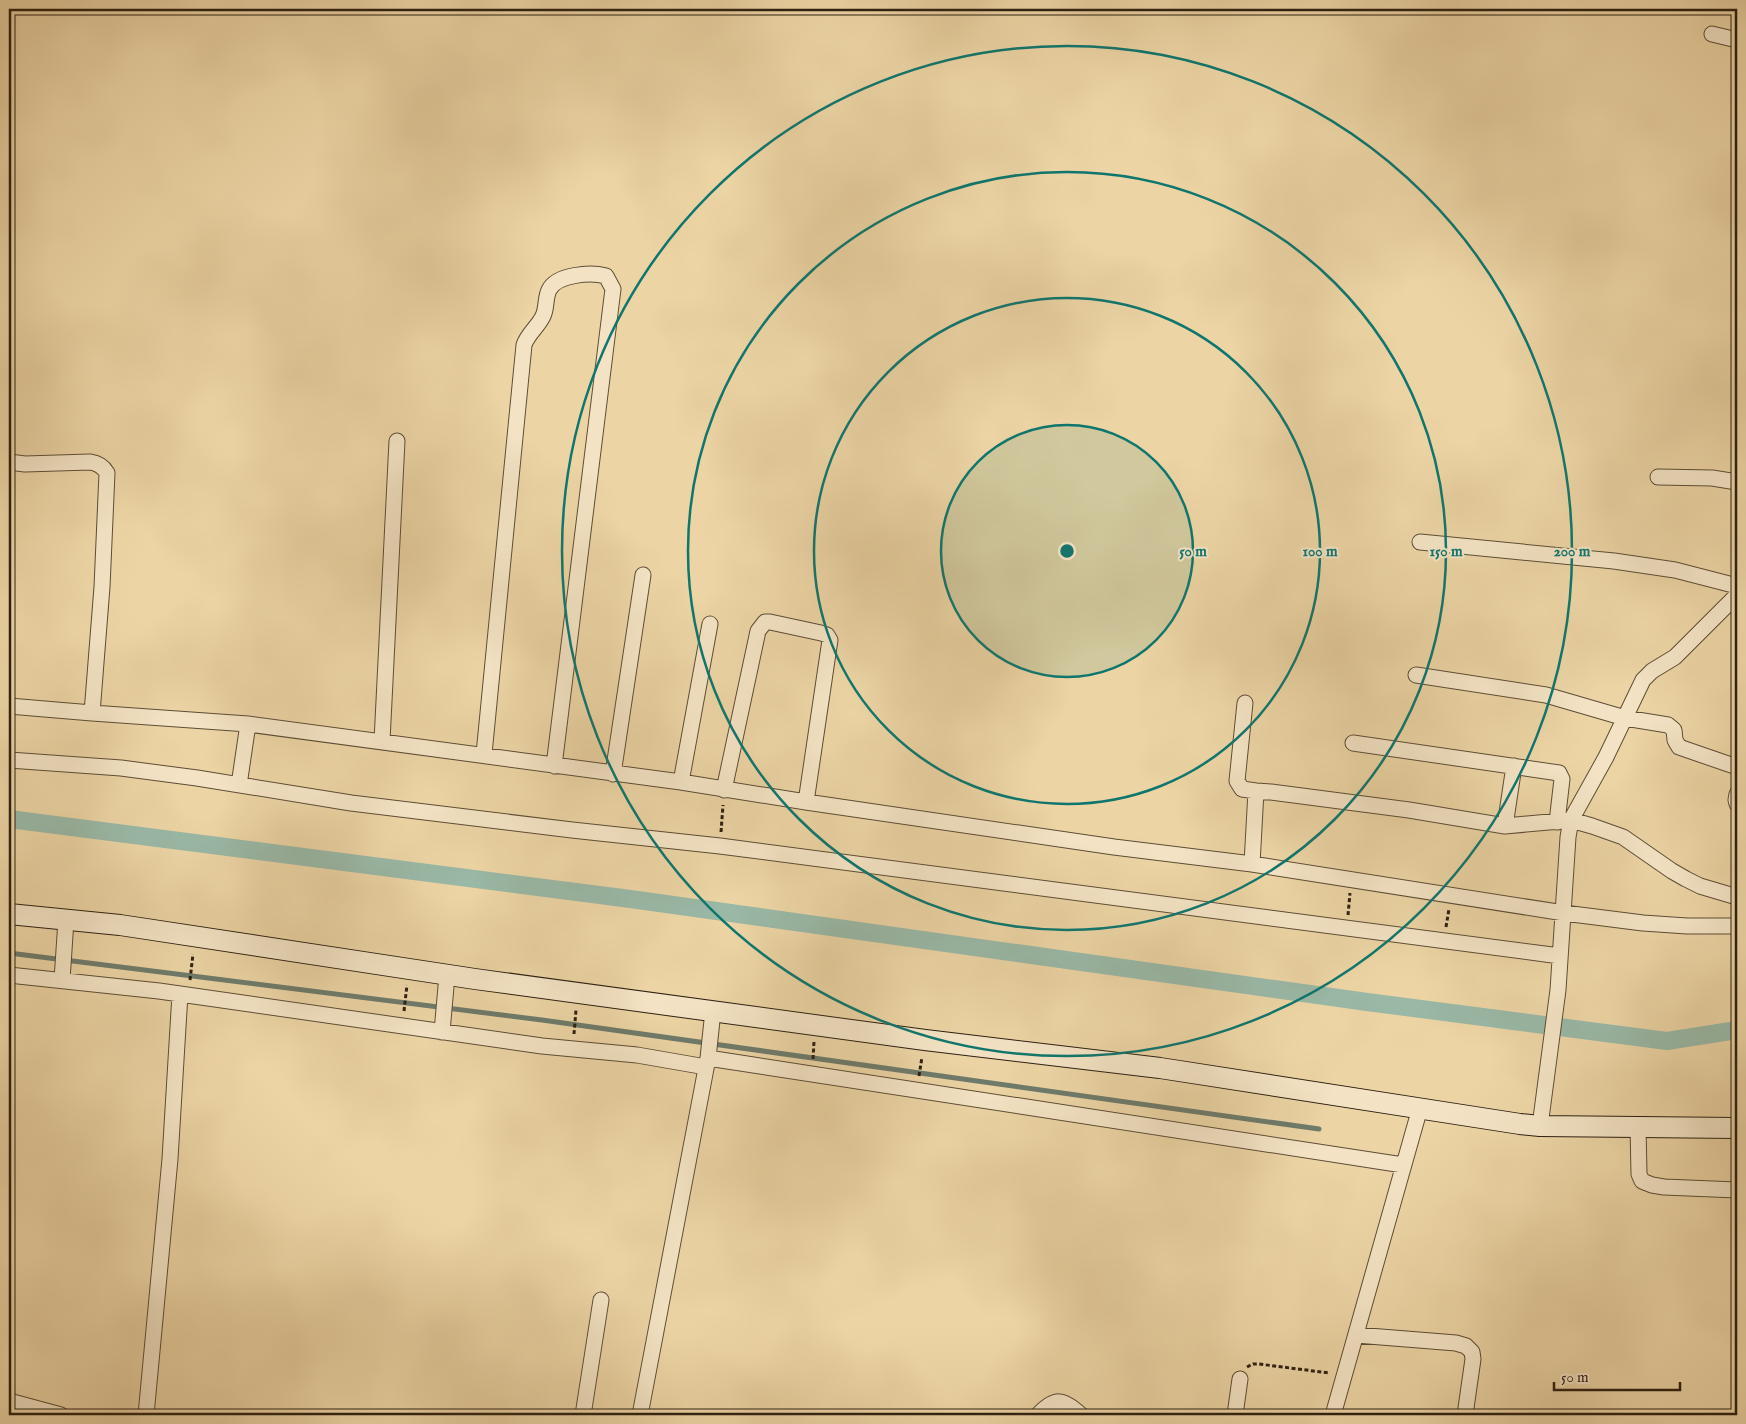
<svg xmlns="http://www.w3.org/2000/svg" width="1746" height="1424" viewBox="0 0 1746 1424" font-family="'IM FELL English',serif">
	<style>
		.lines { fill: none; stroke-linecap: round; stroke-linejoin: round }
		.stream { stroke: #6e7b6b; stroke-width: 5 }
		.canal { stroke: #99b8a6; stroke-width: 18 }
		.street-casing { stroke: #5d4d36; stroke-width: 17 }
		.secondary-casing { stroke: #2d2012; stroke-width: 22 }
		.path { stroke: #2d2012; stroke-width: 3; stroke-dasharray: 4 2.5; stroke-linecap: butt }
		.street { stroke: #f3e3c4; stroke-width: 15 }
		.secondary { stroke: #f3e3c4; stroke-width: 20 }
		.ring { fill: none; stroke: #0f766e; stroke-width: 2.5 }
		.centre { fill: #0f766e; stroke: #f3e3c4; stroke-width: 2.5 }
		.ring-label { font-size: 15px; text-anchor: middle; font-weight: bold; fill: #0f766e; stroke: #f3e3c4; stroke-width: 4; stroke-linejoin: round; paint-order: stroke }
	</style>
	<rect width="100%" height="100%" fill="#ecd4a4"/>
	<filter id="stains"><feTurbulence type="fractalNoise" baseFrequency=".004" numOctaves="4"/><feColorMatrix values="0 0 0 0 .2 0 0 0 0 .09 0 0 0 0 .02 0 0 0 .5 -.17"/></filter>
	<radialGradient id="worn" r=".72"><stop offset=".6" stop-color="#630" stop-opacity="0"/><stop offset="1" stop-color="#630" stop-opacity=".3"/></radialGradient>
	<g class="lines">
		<path class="stream" d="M 9,953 L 542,1020 L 1319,1129"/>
		<path class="canal" d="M 9,819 L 623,898 L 1367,1002 L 1667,1041 L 1737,1030"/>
		<g class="street-casing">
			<path id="street" d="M 1712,34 L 1737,40
				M 9,462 L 25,464 L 90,462 C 98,463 103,466 107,473 L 102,587 L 92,713 L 248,724 L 239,785
				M 1658,477 L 1712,478 L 1737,482
				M 1420,542 L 1614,561 L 1675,570 L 1737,586
				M 1416,675 L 1546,695 L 1625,718 L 1668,725 L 1674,730 L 1675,740 L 1679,747 L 1737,767
				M 1245,703 L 1237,781 L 1242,789 L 1256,791
				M 9,706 L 92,713
				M 248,724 L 681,782 L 806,802 L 1114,847 L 1252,864 L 1564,913 L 1643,923 L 1687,926 L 1737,926
				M 382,741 L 397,441
				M 1353,743 L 1559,773 L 1562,779 L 1557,822
				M 484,754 L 524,345 C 528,333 538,327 543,316 C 547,308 545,298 549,290 C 557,274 591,272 606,276 L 613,289 L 554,766
				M 9,760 L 121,768 L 197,778 L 351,803 L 572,830 L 720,846 L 1560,956
				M 613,774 L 643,575
				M 681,782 L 710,624
				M 724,790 L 758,631 L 765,622 L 770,622 L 821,633 L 827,635 L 830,640 L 806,802
				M 1737,794 L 1736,800 L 1737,804
				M 1505,826 L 1514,766
				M 1252,864 L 1256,791 L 1271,792 L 1409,810 L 1505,826 L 1571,820 L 1592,826 L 1623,837 L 1672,871 L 1686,879 L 1700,886 L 1737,897
				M 9,975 L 159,991 L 542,1046 L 637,1055 L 706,1067
				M 62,980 L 66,920
				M 442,1032 L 447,975
				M 708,1058 L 713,1011
				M 1540,1126 L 1558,990 L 1568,837 L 1571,820 L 1606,757 L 1643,680 L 1652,671 L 1675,657 L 1737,595
				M 1638,1126 L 1639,1174 L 1642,1181 L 1652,1185 L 1664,1187 L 1737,1190
				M 1356,1335 L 1456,1343 L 1466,1346 L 1472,1352 L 1473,1359 L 1465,1415
				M 9,1401 L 61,1415
				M 146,1415 L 170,1159 L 180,994
				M 583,1415 L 601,1300
				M 640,1415 L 708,1058 L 1403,1165
				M 1038,1415 C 1055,1397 1063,1398 1081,1415
				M 1235,1415 L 1240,1379
				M 1333,1415 L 1420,1108"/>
		</g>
		<g class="secondary-casing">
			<path id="secondary" d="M 9,914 L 120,925 L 475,979 L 925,1040 L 1160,1068 L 1520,1124 L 1540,1126 L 1737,1128"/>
		</g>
		<path class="path" d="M 721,832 L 723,805
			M 1348,915 L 1350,893
			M 1446,927 L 1449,909
			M 190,980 L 193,954
			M 404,1011 L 407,985
			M 574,1034 L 576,1010
			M 813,1059 L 814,1042
			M 919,1076 L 922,1057
			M 1247,1367 L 1253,1364 L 1259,1364 L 1329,1373"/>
		<use href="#street" class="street"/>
		<use href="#secondary" class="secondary"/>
	</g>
	<circle cx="1067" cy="551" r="126" fill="#0f766e" fill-opacity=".12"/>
	<g class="ring">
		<circle cx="1067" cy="551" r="126"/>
		<circle cx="1067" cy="551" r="253"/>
		<circle cx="1067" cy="551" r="379"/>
		<circle cx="1067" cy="551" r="505"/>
	</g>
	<circle cx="1067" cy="551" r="8" class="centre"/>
	<g class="ring-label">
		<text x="1193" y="556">50 m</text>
		<text x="1320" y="556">100 m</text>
		<text x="1446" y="556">150 m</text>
		<text x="1572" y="556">200 m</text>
	</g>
	<rect width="1746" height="1424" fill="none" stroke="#ecd4a4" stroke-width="30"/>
	<rect x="10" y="10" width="1726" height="1404" fill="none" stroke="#2d2012" stroke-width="2.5"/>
	<rect x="15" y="15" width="1716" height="1394" fill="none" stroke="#2d2012"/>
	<path d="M1554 1382v8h126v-8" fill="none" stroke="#2d2012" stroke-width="2.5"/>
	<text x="1561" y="1382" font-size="15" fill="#2d2012" stroke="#f3e3c4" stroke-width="4" paint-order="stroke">50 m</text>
	<rect width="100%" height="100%" filter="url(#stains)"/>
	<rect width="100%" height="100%" fill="url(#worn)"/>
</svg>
